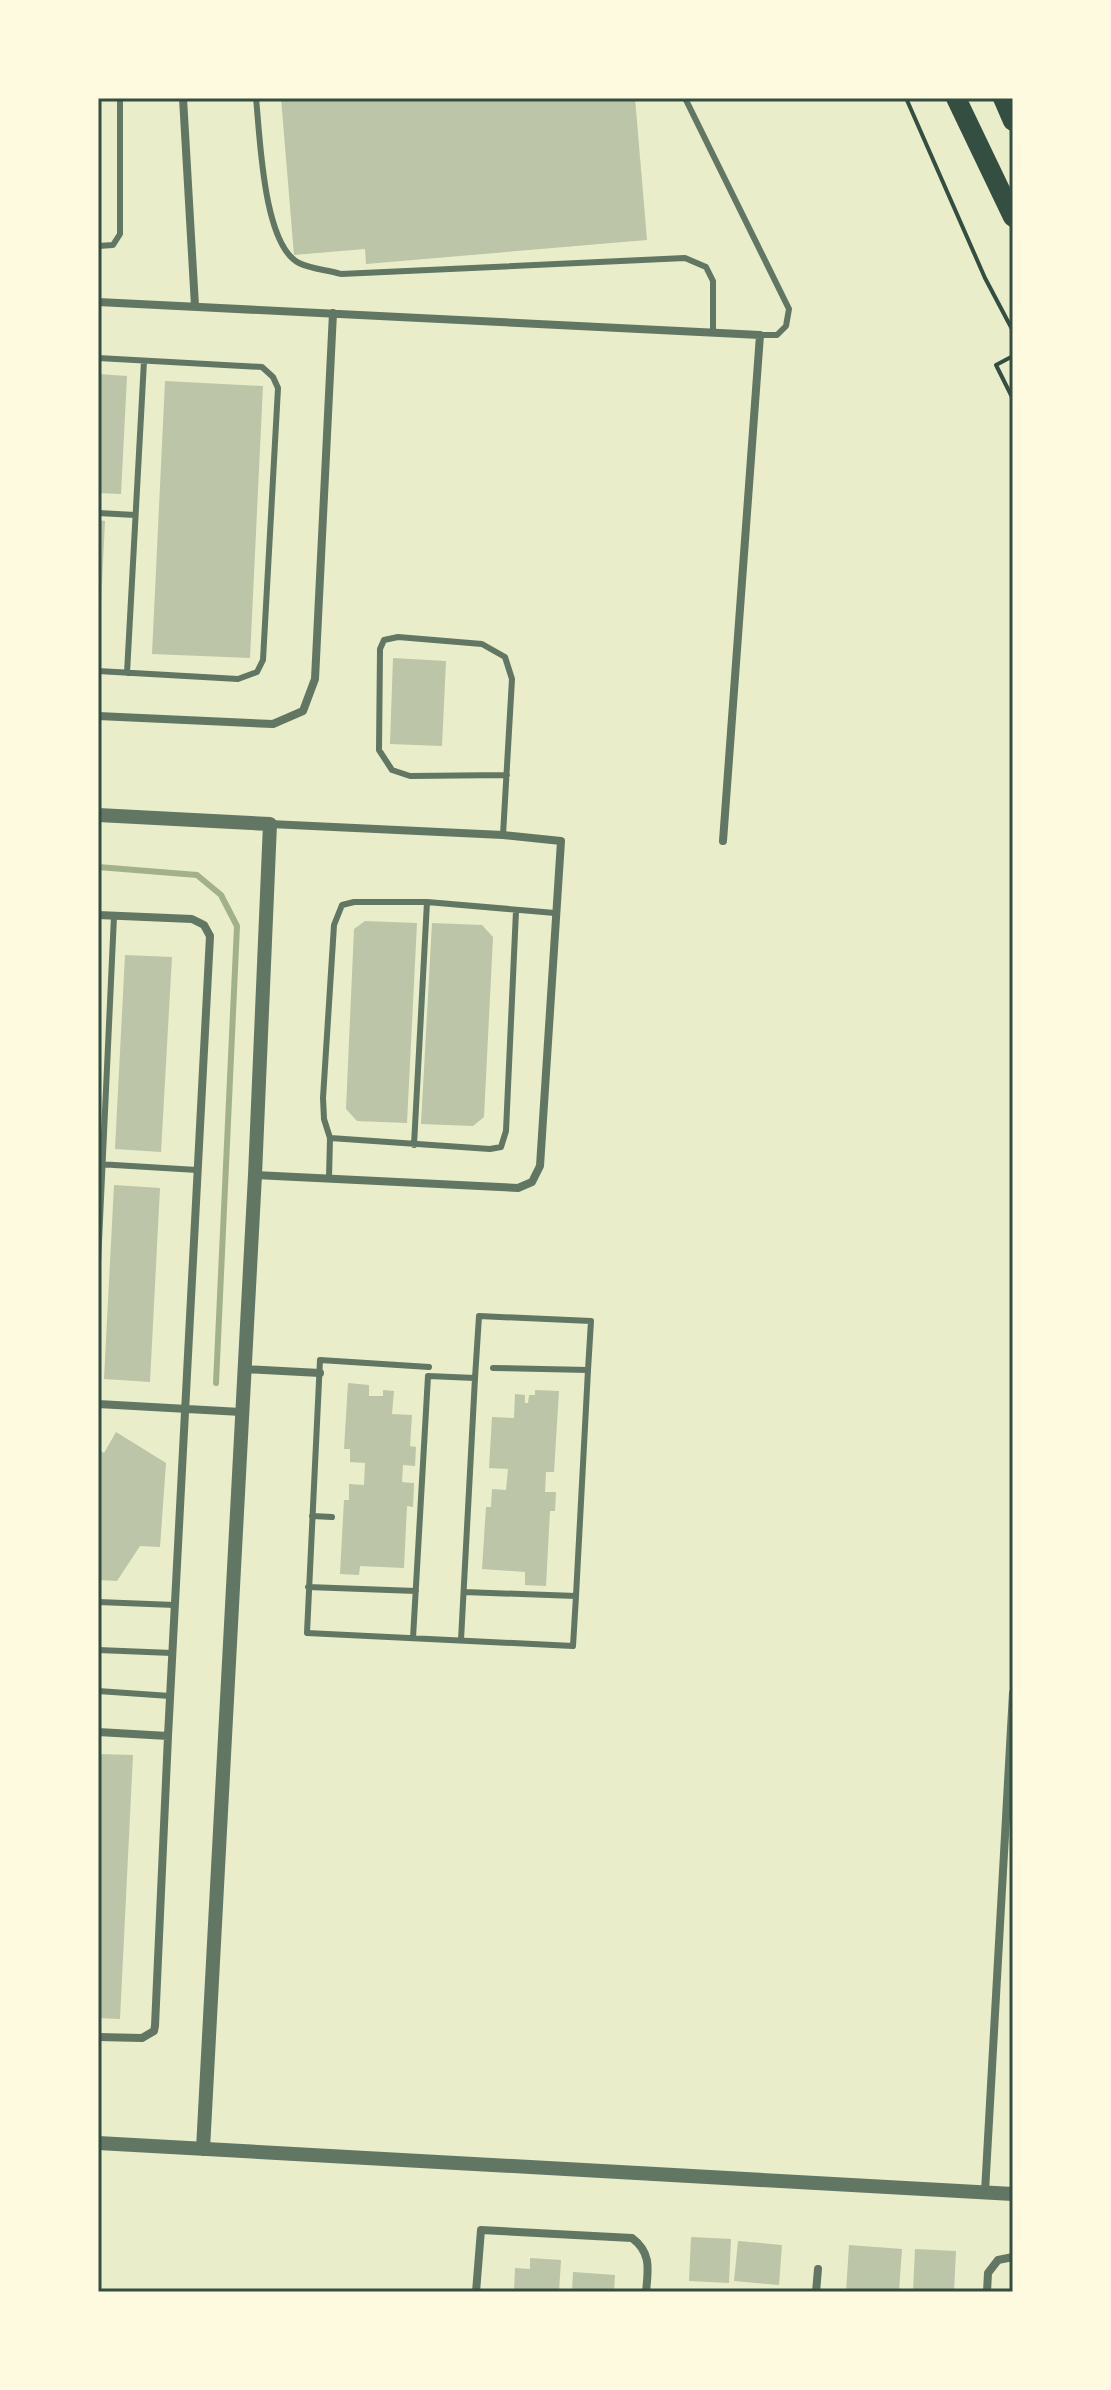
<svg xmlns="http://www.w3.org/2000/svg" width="1111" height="2390" viewBox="0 0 1111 2390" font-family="'Nunito Sans',sans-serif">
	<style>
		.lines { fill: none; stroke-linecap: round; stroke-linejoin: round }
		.stream { stroke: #a3b18a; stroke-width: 6 }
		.building { fill: #bcc5a7 }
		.path { stroke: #344e41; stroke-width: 4 }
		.service { stroke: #617663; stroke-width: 6 }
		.minor { stroke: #617663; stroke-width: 8 }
		.tertiary { stroke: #617663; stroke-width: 14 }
		.motorway { stroke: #344e41; stroke-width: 20 }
		.neatline { fill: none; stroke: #344e41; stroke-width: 3 }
	</style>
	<rect width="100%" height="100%" fill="#e9edc9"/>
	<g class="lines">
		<path class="stream" d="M 98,867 L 197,875 L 221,895 L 237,926 L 216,1383"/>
	</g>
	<path class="building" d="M 281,98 L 635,98 L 647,240 L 366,264 L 365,249 L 294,255 Z
		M 98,374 L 127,376 L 121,494 L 98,493 Z
		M 165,381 L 263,386 L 250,658 L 152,654 Z
		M 98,520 L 105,521 L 100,626 L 98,626 Z
		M 393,658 L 446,661 L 442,746 L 390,744 Z
		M 365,921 L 417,923 L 407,1123 L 357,1121 L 346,1109 L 354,929 Z
		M 432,923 L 482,925 L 493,937 L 484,1117 L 473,1126 L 421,1124 Z
		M 125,955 L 172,957 L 161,1152 L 115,1149 Z
		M 114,1185 L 160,1188 L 150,1382 L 104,1379 Z
		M 348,1383 L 369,1385 L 369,1396 L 383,1396 L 383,1390 L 394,1391 L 392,1414 L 412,1415 L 410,1446 L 416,1447 L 415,1466 L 403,1465 L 402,1482 L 414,1483 L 413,1507 L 407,1506 L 404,1568 L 360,1566 L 359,1575 L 340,1574 L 344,1500 L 349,1500 L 349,1484 L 364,1485 L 365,1463 L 350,1462 L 350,1449 L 344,1449 Z
		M 535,1390 L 559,1391 L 554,1472 L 546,1472 L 545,1492 L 556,1492 L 555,1511 L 550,1511 L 546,1586 L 525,1585 L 525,1572 L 482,1569 L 486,1507 L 491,1507 L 492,1489 L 506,1490 L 508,1469 L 489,1468 L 492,1417 L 514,1418 L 515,1394 L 525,1395 L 525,1403 L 528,1403 L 529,1395 L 535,1395 Z
		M 116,1432 L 166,1463 L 160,1547 L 140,1546 L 117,1581 L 98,1580 L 98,1449 L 104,1453 Z
		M 98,1754 L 133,1755 L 120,2019 L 98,2018 Z
		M 691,2237 L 731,2239 L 729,2283 L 689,2281 Z
		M 738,2241 L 782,2245 L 779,2285 L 734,2281 Z
		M 849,2245 L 902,2249 L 899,2292 L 846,2292 Z
		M 915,2249 L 956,2251 L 954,2292 L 913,2292 Z
		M 530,2258 L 561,2260 L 559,2292 L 514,2292 L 515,2268 L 530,2269 Z
		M 573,2272 L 615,2275 L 614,2292 L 572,2292 Z"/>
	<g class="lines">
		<path class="path" d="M 906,98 L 985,278 L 1013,331
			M 1013,356 L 996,365 L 1013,399"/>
		<path class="service" d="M 256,98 C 260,136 263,245 299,263 C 311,269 328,270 341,274 L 685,258 L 706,267 L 713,281 L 713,332
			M 685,98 L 789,309 L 786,326 L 777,335 L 760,335
			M 98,246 L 113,245 L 120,234 L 120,98
			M 98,358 L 262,367 L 273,377 L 278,388 L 263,660 L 257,672 L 238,679 L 98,671
			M 98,513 L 135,515
			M 127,673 L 144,361
			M 503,835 L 512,679 L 505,657 L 482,644 L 398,637 L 384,640 L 380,649 L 379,750 L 392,770 L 410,776 L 507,775
			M 330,1138 L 490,1149 L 501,1147 L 506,1131 L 516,911
			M 414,1145 L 427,902
			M 98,1164 L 197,1170
			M 329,1178 L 330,1138 L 324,1119 L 323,1098 L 334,925 L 342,905 L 354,902 L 427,902 L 555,913
			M 98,1263 L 114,916
			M 429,1367 L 320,1360 L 307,1633 L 573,1646 L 576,1596 L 464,1592
			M 475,1378 L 479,1316 L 591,1321 L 588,1370 L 493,1368
			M 312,1516 L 332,1517
			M 308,1587 L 416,1591
			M 576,1596 L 588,1370
			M 98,1602 L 175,1605
			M 413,1638 L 428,1376 L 475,1378 L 461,1640
			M 98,1650 L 172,1653
			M 98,1691 L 170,1696"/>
		<path class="minor" d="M 183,98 L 195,306
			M 98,302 L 760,335 L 723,841
			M 98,716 L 273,724 L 303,711 L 315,679 L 333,313
			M 98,915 L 192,919 L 204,925 L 210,936 L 168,1736 L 155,2026 L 154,2031 L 142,2038 L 98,2037
			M 255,1175 L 518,1188 L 532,1182 L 540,1166 L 561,841 L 503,835 L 270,824
			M 244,1369 L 320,1373
			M 98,1404 L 241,1412
			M 98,1732 L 168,1736
			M 985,2192 L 1013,1693
			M 476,2292 L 481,2230 L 632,2238 C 652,2253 648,2270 646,2292
			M 816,2292 L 818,2269
			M 987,2292 L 988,2273 L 998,2260 L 1013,2257"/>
		<path class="tertiary" d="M 98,815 L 270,824 L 255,1175 L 203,2149
			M 98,2143 L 1013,2194"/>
		<path class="motorway" d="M 956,98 L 1013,217
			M 1003,98 L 1013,121"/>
	</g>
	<rect width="1111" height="2390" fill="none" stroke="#fefae0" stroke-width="200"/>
	<rect x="100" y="100" width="911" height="2190" class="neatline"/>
</svg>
